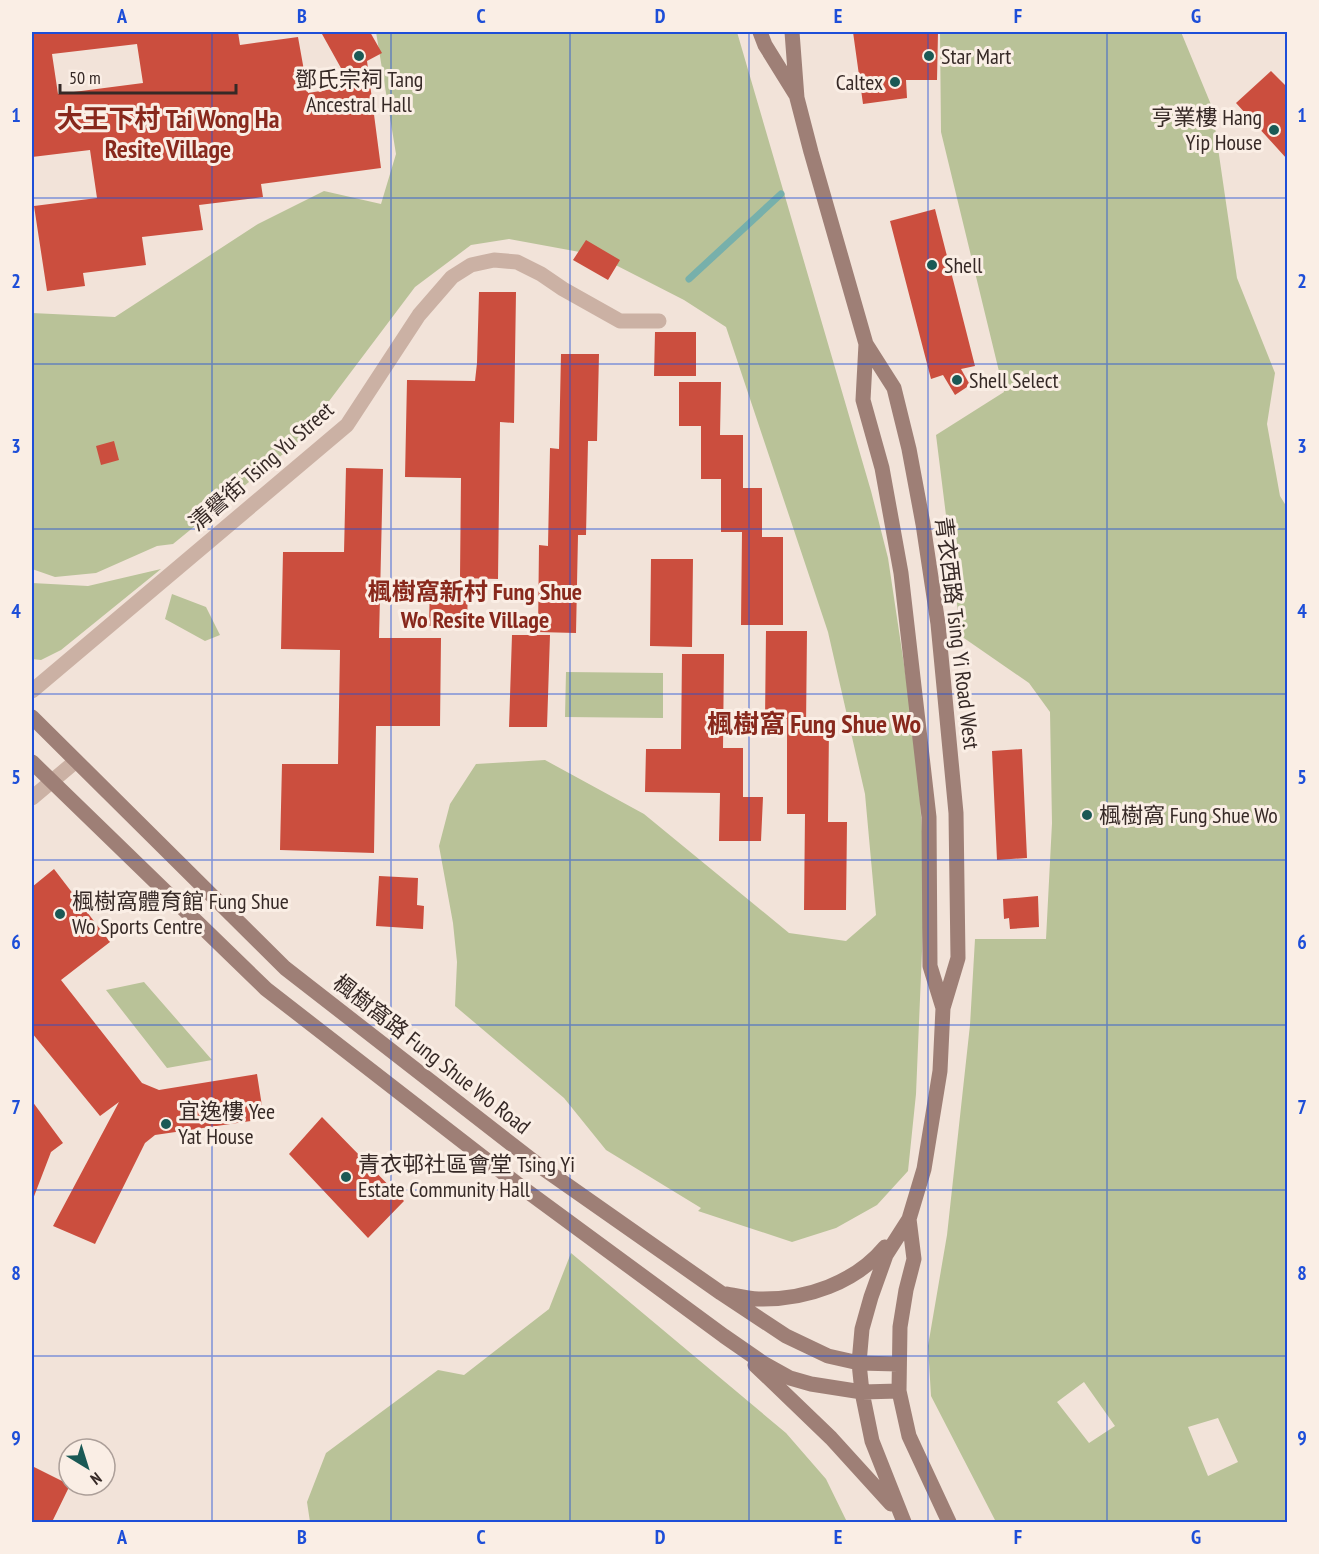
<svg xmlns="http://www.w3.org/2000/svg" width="1319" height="1554" viewBox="0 0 1319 1554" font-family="'PT Sans Narrow','Noto Sans TC',sans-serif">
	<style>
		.green { fill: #b9c298; fill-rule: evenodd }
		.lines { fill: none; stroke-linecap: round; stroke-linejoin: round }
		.stream { stroke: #77b0ab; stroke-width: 7 }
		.building { fill: #cb4e3e; fill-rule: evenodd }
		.minor { stroke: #cbb1a4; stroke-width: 15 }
		.secondary { stroke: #9e7f76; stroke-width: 15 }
		.grid { fill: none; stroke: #1d4ed8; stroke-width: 1.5; stroke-opacity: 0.55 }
		.poi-dot { fill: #1a5955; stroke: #faeee5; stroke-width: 2 }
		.labels { text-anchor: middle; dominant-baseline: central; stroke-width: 6; stroke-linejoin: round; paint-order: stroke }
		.poi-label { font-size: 22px; fill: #362926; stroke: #faeee5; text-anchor: start }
		.street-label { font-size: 22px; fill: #362926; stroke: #faeee5 }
		.neighbourhood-label { font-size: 24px; font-weight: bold; fill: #88281c; stroke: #faeee5 }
		.quarter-label { font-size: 26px; font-weight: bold; fill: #88281c; stroke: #faeee5 }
		.neatline { fill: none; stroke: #1d4ed8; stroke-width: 2 }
		.grid-label { font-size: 20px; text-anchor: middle; font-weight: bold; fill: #1d4ed8 }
	</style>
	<rect width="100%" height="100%" fill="#f2e3d9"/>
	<path class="green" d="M 376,32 L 737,32 L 871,491 L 888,558 L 917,751 L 925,880 L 916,1094 L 908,1171 L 877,1205 L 836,1228 L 792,1242 L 698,1211 L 701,1208 L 606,1150 L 564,1098 L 455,1006 L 457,962 L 453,923 L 439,846 L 450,804 L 476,764 L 545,760 L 644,814 L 789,933 L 846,941 L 876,915 L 865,794 L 828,632 L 726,327 L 684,300 L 596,255 L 509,239 L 471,245 L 415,287 L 299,441 L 173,544 L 157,546 L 96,573 L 55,577 L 32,569 L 32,313 L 115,317 L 258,224 L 324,191 L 381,204 L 396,154 Z
		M 940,32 L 1181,32 L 1212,107 L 1237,278 L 1275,373 L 1267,424 L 1280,496 L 1288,509 L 1287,1522 L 996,1522 L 931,1396 L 928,1346 L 947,1235 L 970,1025 L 975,939 L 1046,939 L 1052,823 L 1050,712 L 1029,683 L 961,636 L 936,435 L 1004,392 L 941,132 ZM 1084,1382 L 1115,1426 L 1089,1443 L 1057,1402 ZM 1218,1418 L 1238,1462 L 1208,1476 L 1188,1427 Z
		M 161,569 L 61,650 L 41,660 L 32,659 L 32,583 L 88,586 Z
		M 172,594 L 206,607 L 220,635 L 205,641 L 165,619 Z
		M 566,672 L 663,673 L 663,718 L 565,717 Z
		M 144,982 L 212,1060 L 167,1068 L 106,990 Z
		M 571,1253 L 786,1433 L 826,1479 L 847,1522 L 310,1522 L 307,1502 L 326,1453 L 438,1370 L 464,1375 L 549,1309 Z"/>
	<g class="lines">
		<path class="stream" d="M 689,279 L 781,194"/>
	</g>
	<path class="building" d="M 32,32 L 238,32 L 240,45 L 298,37 L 308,93 L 351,86 L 322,34 L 370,32 L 382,53 L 367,61 L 381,168 L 261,184 L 263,197 L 199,205 L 203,230 L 142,237 L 146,265 L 83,273 L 85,286 L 47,291 L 34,206 L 97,198 L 90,150 L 32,157 ZM 137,44 L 143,83 L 58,94 L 52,54 Z
		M 853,32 L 938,32 L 937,80 L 906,80 L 907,98 L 863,104 Z
		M 1271,71 L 1287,87 L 1287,159 L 1236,103 Z
		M 935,209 L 975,366 L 961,369 L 970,385 L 955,395 L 943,375 L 931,379 L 890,221 Z
		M 586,240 L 620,260 L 608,280 L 573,260 Z
		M 479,292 L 516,292 L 514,423 L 500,422 L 498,579 L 460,578 L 461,478 L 405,477 L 407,380 L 475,381 L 477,363 Z
		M 655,332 L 696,332 L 696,376 L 654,376 Z
		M 561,354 L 599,354 L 597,441 L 588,441 L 586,535 L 578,535 L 576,633 L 538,632 L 539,545 L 548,546 L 550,448 L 559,449 Z
		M 679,382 L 721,382 L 720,435 L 743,435 L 743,488 L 762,488 L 762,537 L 783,537 L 783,625 L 741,625 L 742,532 L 721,532 L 721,479 L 701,479 L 701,426 L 679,426 Z
		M 114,441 L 119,460 L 101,465 L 96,446 Z
		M 346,468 L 383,469 L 379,638 L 441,638 L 440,726 L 376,726 L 374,853 L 280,850 L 282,764 L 338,764 L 340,650 L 281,649 L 283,552 L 344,552 Z
		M 651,559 L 693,559 L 692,647 L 650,646 Z
		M 430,583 L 468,584 L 467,627 L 429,626 Z
		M 766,631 L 807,631 L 806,727 L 829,727 L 828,822 L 847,822 L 846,910 L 804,910 L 805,814 L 787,814 L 787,719 L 765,719 Z
		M 512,635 L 550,635 L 547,727 L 509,727 Z
		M 682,654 L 724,654 L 723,748 L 743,748 L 743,797 L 763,797 L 761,841 L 719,841 L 720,793 L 645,792 L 646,749 L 681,749 Z
		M 1022,749 L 1027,858 L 997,860 L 992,751 Z
		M 54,869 L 110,942 L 61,980 L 142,1083 L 159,1090 L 257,1074 L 264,1119 L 155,1135 L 145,1143 L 95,1244 L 53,1226 L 119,1102 L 100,1116 L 32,1033 L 32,887 Z
		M 379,876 L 418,878 L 417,905 L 424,906 L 423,929 L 376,926 Z
		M 1038,896 L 1039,927 L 1010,929 L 1009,918 L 1004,919 L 1003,899 Z
		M 32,1101 L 63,1143 L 51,1152 L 33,1199 L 32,1199 Z
		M 322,1117 L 404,1201 L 368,1238 L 289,1154 Z
		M 32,1466 L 70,1485 L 52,1522 L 32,1522 Z"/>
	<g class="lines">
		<path class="minor" d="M 32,691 L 347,425 L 419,315 L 452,277 L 471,265 L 494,260 L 517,262 L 541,274 L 563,289 L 620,321 L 659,321
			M 32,798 L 76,761"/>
		<path class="secondary" d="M 760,32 L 765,45 L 796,95
			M 792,32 L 797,98 L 811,152 L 866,344 L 894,388 L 909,449 L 923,524 L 938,624 L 956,813 L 958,958 L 943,1008 L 940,1071 L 924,1169 L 909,1219 L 886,1255 L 871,1297 L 862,1329 L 859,1363 L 862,1392 L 872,1441 L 904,1522
			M 866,344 L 863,400 L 882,468 L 901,573 L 929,817 L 930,966 L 943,1008
			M 32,717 L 285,968 L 537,1164 L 721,1293 L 786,1336 L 828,1356 L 859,1363 L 898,1364
			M 32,762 L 266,989 L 520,1186 L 724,1336 L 763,1363 L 790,1378 L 811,1384 L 862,1392 L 899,1391
			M 909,1219 L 914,1259 L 906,1290 L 900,1327 L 899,1391 L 909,1436 L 949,1522
			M 727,1294 C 737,1296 749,1299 759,1299 C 806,1300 855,1283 885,1247
			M 755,1365 L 831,1438 L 891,1504"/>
	</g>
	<path class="grid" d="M 212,32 L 212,1522M 391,32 L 391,1522M 570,32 L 570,1522M 749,32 L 749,1522M 928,32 L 928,1522M 1107,32 L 1107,1522M 32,198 L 1288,198M 32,364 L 1288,364M 32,529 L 1288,529M 32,694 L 1288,694M 32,860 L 1288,860M 32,1025 L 1288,1025M 32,1190 L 1288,1190M 32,1356 L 1288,1356"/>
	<g class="poi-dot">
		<circle cx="359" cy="56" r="6"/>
		<circle cx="929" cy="56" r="6"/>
		<circle cx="895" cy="82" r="6"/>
		<circle cx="1274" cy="130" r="6"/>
		<circle cx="932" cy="265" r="6"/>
		<circle cx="957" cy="380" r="6"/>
		<circle cx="1087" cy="815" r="6"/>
		<circle cx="60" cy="914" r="6"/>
		<circle cx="166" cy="1124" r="6"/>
		<circle cx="346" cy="1177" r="6"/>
	</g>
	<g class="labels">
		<g class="poi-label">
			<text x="941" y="56">Star Mart</text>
			<text x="359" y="79" text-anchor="middle">鄧氏宗祠 Tang<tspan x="359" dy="25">Ancestral Hall</tspan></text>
			<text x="883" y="82" text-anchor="end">Caltex</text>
			<text x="1262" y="117" text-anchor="end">亨業樓 Hang<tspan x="1262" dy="25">Yip House</tspan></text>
			<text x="944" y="265">Shell</text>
			<text x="969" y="380">Shell Select</text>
			<text x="1099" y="815">楓樹窩 Fung Shue Wo</text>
			<text x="72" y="901">楓樹窩體育館 Fung Shue<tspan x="72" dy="25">Wo Sports Centre</tspan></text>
			<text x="178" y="1111">宜逸樓 Yee<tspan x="178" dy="25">Yat House</tspan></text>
			<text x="358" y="1164">青衣邨社區會堂 Tsing Yi<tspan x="358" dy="25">Estate Community Hall</tspan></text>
		</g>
		<g class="street-label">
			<text transform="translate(261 466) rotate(-41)">清譽街 Tsing Yu Street</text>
			<text transform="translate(958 633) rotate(83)">青衣西路 Tsing Yi Road West</text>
			<text transform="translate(432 1054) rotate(38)">楓樹窩路 Fung Shue Wo Road</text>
		</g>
		<g class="neighbourhood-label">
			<text x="475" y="591">楓樹窩新村 Fung Shue<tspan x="475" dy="28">Wo Resite Village</tspan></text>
		</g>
		<g class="quarter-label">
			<text x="168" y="118">大王下村 Tai Wong Ha<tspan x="168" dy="30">Resite Village</tspan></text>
			<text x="814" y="723">楓樹窩 Fung Shue Wo</text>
		</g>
	</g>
	<rect width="1319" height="1554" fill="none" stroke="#faeee5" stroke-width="66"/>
	<g transform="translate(87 1467) rotate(142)"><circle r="28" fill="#faeee5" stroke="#ac9f99" stroke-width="1.5"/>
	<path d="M0-4.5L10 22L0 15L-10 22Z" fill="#1a5955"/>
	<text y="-9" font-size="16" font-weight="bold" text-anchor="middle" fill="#362926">N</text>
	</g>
	<path d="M60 84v9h176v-9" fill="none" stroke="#362926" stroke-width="3"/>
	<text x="69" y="84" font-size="18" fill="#362926" stroke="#faeee5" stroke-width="4.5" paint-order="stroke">50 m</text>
	<rect x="33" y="33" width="1253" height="1488" class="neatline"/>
	<g class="grid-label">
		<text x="122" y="23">A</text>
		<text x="302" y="23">B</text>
		<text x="481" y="23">C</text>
		<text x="660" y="23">D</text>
		<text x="838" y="23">E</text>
		<text x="1018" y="23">F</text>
		<text x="1196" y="23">G</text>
		<text x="16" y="122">1</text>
		<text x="1302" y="122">1</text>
		<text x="16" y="288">2</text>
		<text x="1302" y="288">2</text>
		<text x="16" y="453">3</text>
		<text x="1302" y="453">3</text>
		<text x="16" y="618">4</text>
		<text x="1302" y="618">4</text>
		<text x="16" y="784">5</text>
		<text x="1302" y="784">5</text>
		<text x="16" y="949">6</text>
		<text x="1302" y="949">6</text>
		<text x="16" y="1114">7</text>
		<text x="1302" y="1114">7</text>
		<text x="16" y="1280">8</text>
		<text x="1302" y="1280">8</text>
		<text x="16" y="1445">9</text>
		<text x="1302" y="1445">9</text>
		<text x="122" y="1544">A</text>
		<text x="302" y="1544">B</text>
		<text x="481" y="1544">C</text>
		<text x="660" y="1544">D</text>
		<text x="838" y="1544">E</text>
		<text x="1018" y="1544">F</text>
		<text x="1196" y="1544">G</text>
	</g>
</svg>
